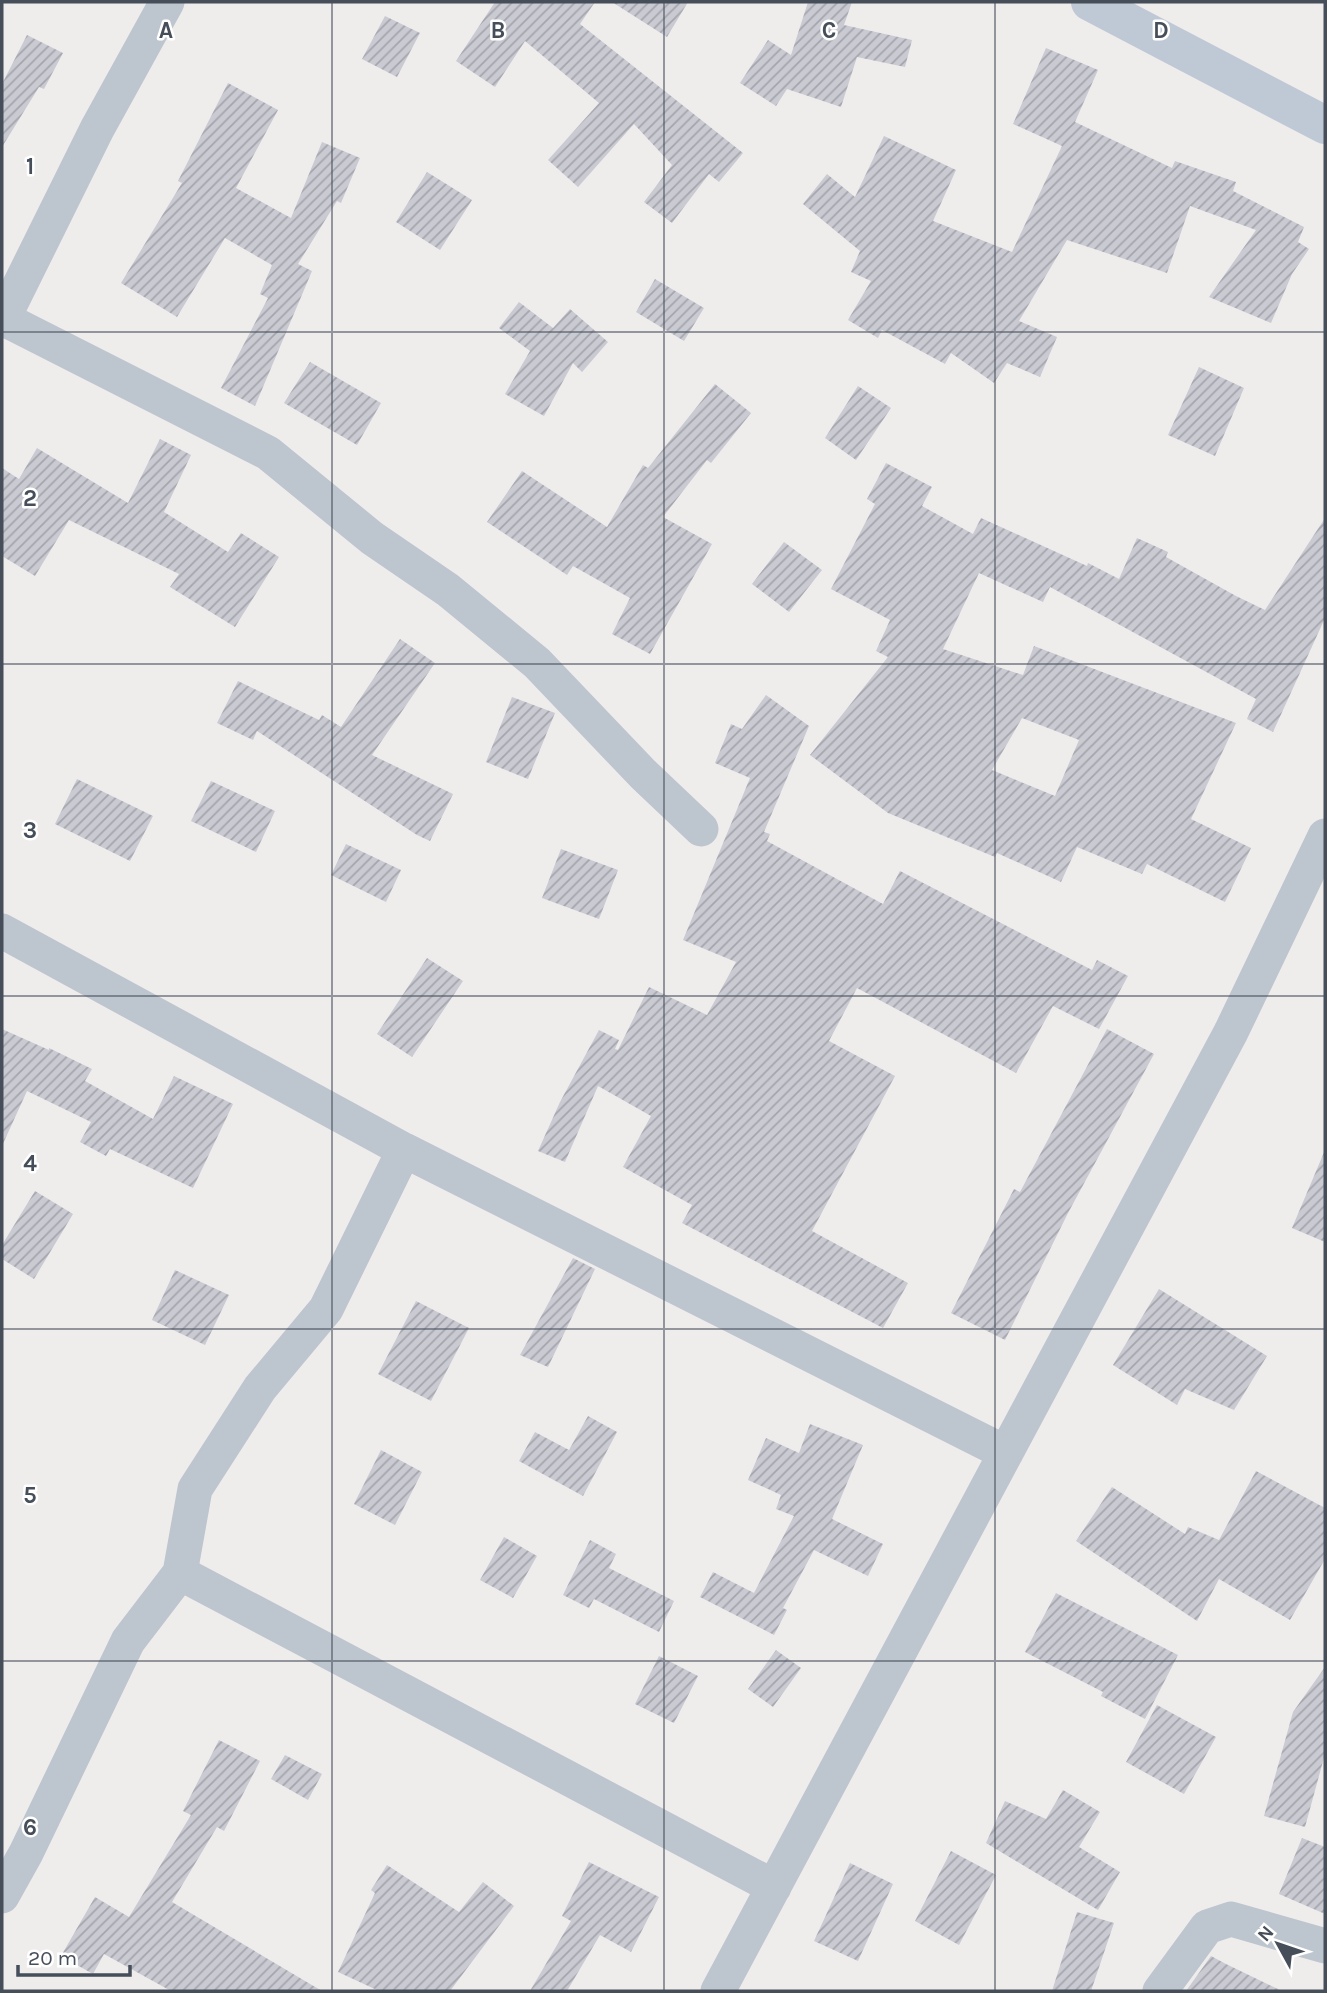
<svg xmlns="http://www.w3.org/2000/svg" width="1327" height="1993" viewBox="0 0 1327 1993" font-family="Karla,sans-serif">
	<style>
		.building { fill: url(#building-hatch); fill-rule: evenodd }
		.lines { fill: none; stroke-linecap: round; stroke-linejoin: round }
		.minor { stroke: #bdc5ce; stroke-width: 35 }
		.secondary { stroke: #bfc8d5; stroke-width: 38 }
		.grid { fill: none; stroke: #454e59; stroke-width: 2; stroke-opacity: 0.55 }
		.grid-label { font-size: 23px; text-anchor: middle; font-weight: bold; fill: #454e59; stroke: #fff; stroke-width: 5; stroke-linejoin: round; paint-order: stroke }
	</style>
	<defs>
		<pattern id="building-hatch" width="6" height="6" patternUnits="userSpaceOnUse" patternTransform="scale(1.75)"><rect width="6" height="6" fill="#c9cad2"/><path d="M-1 1l2-2M0 6l6-6M5 7l2-2" fill="none" stroke="#a5a6ad"/></pattern>
	</defs>
	<rect width="100%" height="100%" fill="#efecec"/>
	<path class="building" d="M 495,2 L 595,2 L 580,24 L 743,153 L 719,182 L 709,174 L 672,223 L 644,202 L 672,165 L 634,124 L 578,187 L 548,160 L 599,103 L 525,41 L 495,87 L 456,61 Z
		M 612,2 L 688,2 L 667,37 Z
		M 808,2 L 852,2 L 844,25 L 912,40 L 905,67 L 857,57 L 841,107 L 787,89 L 776,106 L 740,83 L 768,40 L 791,55 Z
		M 385,16 L 420,33 L 397,77 L 362,59 Z
		M 27,35 L 63,53 L 44,89 L 39,87 L 2,147 L 2,84 Z
		M 1046,48 L 1098,70 L 1075,122 L 1172,168 L 1175,161 L 1236,182 L 1233,191 L 1304,227 L 1298,242 L 1309,249 L 1292,274 L 1271,323 L 1209,297 L 1256,230 L 1190,206 L 1167,273 L 1067,240 L 1019,321 L 1057,337 L 1040,377 L 1007,363 L 994,383 L 951,353 L 945,364 L 882,330 L 878,338 L 848,320 L 871,281 L 851,272 L 860,251 L 803,204 L 827,174 L 855,197 L 884,136 L 956,170 L 933,221 L 1012,252 L 1062,146 L 1013,124 Z
		M 228,83 L 278,110 L 236,188 L 291,218 L 322,142 L 360,158 L 341,203 L 337,201 L 298,264 L 312,271 L 255,406 L 221,388 L 268,298 L 260,294 L 272,265 L 225,238 L 177,317 L 121,283 L 182,183 L 178,181 Z
		M 427,172 L 472,200 L 440,250 L 396,222 Z
		M 655,279 L 704,308 L 684,341 L 636,312 Z
		M 519,302 L 553,328 L 570,309 L 608,342 L 582,372 L 573,363 L 544,416 L 505,394 L 530,351 L 499,328 Z
		M 310,362 L 381,403 L 357,445 L 284,403 Z
		M 1199,367 L 1244,388 L 1215,456 L 1168,435 Z
		M 715,384 L 751,413 L 711,463 L 707,460 L 663,517 L 712,544 L 650,654 L 612,634 L 630,598 L 573,566 L 567,575 L 487,522 L 522,471 L 607,527 L 643,465 L 648,468 Z
		M 858,386 L 891,408 L 856,460 L 825,438 Z
		M 160,439 L 191,455 L 164,512 L 228,552 L 241,533 L 279,557 L 235,627 L 170,587 L 179,574 L 69,520 L 35,576 L 2,556 L 2,468 L 19,479 L 37,448 L 128,503 Z
		M 886,463 L 932,487 L 922,506 L 973,534 L 981,518 L 1087,566 L 1088,563 L 1119,579 L 1137,538 L 1168,552 L 1166,557 L 1236,596 L 1265,610 L 1325,518 L 1325,618 L 1273,732 L 1247,719 L 1256,699 L 1050,587 L 1043,602 L 979,573 L 943,649 L 1023,675 L 1034,646 L 1236,723 L 1191,819 L 1251,848 L 1225,902 L 1147,864 L 1142,874 L 1077,847 L 1061,882 L 997,853 L 995,857 L 888,813 L 810,755 L 888,657 L 876,651 L 890,620 L 831,589 L 875,504 L 867,499 ZM 1022,718 L 1079,740 L 1055,796 L 992,770 Z
		M 784,542 L 822,570 L 789,612 L 752,584 Z
		M 400,639 L 435,663 L 372,755 L 453,794 L 430,841 L 417,835 L 257,731 L 253,740 L 217,723 L 238,681 L 319,720 L 322,715 L 341,727 Z
		M 766,695 L 809,726 L 764,832 L 770,834 L 767,841 L 883,904 L 900,871 L 1092,970 L 1097,960 L 1128,976 L 1099,1029 L 1053,1006 L 1016,1073 L 857,988 L 829,1041 L 895,1076 L 812,1231 L 908,1283 L 883,1328 L 682,1223 L 692,1205 L 623,1167 L 651,1116 L 598,1086 L 565,1162 L 538,1151 L 560,1102 L 599,1030 L 619,1040 L 615,1049 L 618,1050 L 649,987 L 707,1015 L 736,962 L 683,940 L 750,778 L 715,763 L 731,724 L 742,729 Z
		M 512,697 L 555,713 L 528,779 L 486,762 Z
		M 77,779 L 153,816 L 130,861 L 55,824 Z
		M 211,781 L 275,811 L 256,852 L 191,821 Z
		M 346,844 L 401,870 L 386,902 L 331,875 Z
		M 561,849 L 618,870 L 599,919 L 542,898 Z
		M 427,958 L 463,981 L 412,1057 L 377,1034 Z
		M 2,1029 L 49,1050 L 49,1048 L 92,1069 L 85,1081 L 153,1119 L 174,1076 L 233,1104 L 193,1188 L 110,1149 L 106,1156 L 80,1142 L 91,1122 L 27,1091 L 2,1146 Z
		M 1107,1029 L 1154,1054 L 1068,1213 L 1005,1340 L 951,1313 L 1014,1189 L 1020,1192 Z
		M 1325,1150 L 1325,1242 L 1292,1228 Z
		M 35,1191 L 73,1214 L 34,1279 L 2,1259 L 2,1245 Z
		M 573,1258 L 595,1269 L 548,1367 L 520,1355 Z
		M 175,1270 L 229,1295 L 205,1345 L 152,1320 Z
		M 1159,1289 L 1267,1356 L 1234,1410 L 1185,1389 L 1177,1405 L 1113,1365 Z
		M 416,1301 L 469,1328 L 431,1401 L 378,1374 Z
		M 588,1416 L 617,1432 L 583,1496 L 519,1461 L 535,1432 L 569,1450 Z
		M 810,1424 L 863,1445 L 832,1519 L 883,1544 L 868,1576 L 814,1550 L 783,1608 L 787,1610 L 774,1635 L 700,1597 L 713,1572 L 754,1593 L 794,1516 L 776,1509 L 781,1495 L 748,1480 L 766,1438 L 799,1453 Z
		M 381,1450 L 422,1472 L 395,1525 L 354,1504 Z
		M 1256,1471 L 1325,1508 L 1325,1559 L 1290,1620 L 1219,1579 L 1197,1621 L 1076,1541 L 1112,1487 L 1185,1534 L 1188,1527 L 1219,1540 Z
		M 504,1537 L 537,1556 L 513,1598 L 480,1580 Z
		M 590,1540 L 616,1554 L 609,1568 L 674,1601 L 659,1632 L 594,1599 L 589,1608 L 563,1595 Z
		M 1056,1593 L 1178,1655 L 1145,1719 L 1101,1696 L 1103,1692 L 1025,1652 Z
		M 776,1650 L 801,1668 L 773,1707 L 748,1689 Z
		M 659,1656 L 698,1676 L 674,1723 L 635,1704 Z
		M 1325,1667 L 1325,1754 L 1305,1827 L 1264,1816 L 1293,1712 Z
		M 1157,1705 L 1216,1737 L 1184,1794 L 1126,1762 Z
		M 219,1740 L 260,1761 L 224,1831 L 217,1827 L 172,1902 L 322,1991 L 171,1991 L 104,1954 L 93,1974 L 61,1956 L 95,1897 L 129,1917 L 191,1815 L 183,1811 Z
		M 285,1755 L 322,1774 L 308,1800 L 271,1779 Z
		M 1063,1790 L 1100,1812 L 1079,1847 L 1120,1872 L 1098,1910 L 986,1843 L 1005,1801 L 1046,1819 Z
		M 1302,1838 L 1325,1847 L 1325,1914 L 1279,1894 Z
		M 951,1851 L 996,1875 L 959,1945 L 915,1921 Z
		M 589,1862 L 659,1897 L 631,1952 L 600,1935 L 567,1991 L 530,1991 L 571,1921 L 562,1916 Z
		M 850,1863 L 893,1884 L 858,1961 L 814,1941 Z
		M 387,1865 L 459,1912 L 483,1882 L 514,1906 L 450,1991 L 379,1991 L 338,1972 L 375,1893 L 371,1890 Z
		M 1077,1912 L 1114,1923 L 1091,1991 L 1052,1991 Z
		M 1211,1956 L 1226,1964 L 1282,1991 L 1186,1991 Z"/>
	<g class="lines">
		<path class="minor" d="M 2,318 L 268,453 L 372,538 L 448,590 L 537,663 L 643,774 L 701,829
			M 2,321 L 97,129 L 167,2
			M 2,931 L 404,1150 L 1006,1453
			M 180,1573 L 774,1887
			M 2,1896 L 26,1853 L 128,1641 L 180,1573 L 195,1489 L 260,1388 L 326,1309 L 404,1150
			M 718,1991 L 1231,1032 L 1325,836
			M 1160,1991 L 1207,1927 L 1231,1919 L 1325,1946"/>
		<path class="secondary" d="M 1090,2 L 1325,125"/>
	</g>
	<path class="grid" d="M 332,2 L 332,1991M 664,2 L 664,1991M 995,2 L 995,1991M 2,332 L 1325,332M 2,664 L 1325,664M 2,996 L 1325,996M 2,1329 L 1325,1329M 2,1661 L 1325,1661"/>
	<g class="grid-label">
		<text x="166" y="38">A</text>
		<text x="498" y="38">B</text>
		<text x="829" y="38">C</text>
		<text x="1161" y="38">D</text>
		<text x="30" y="174">1</text>
		<text x="30" y="506">2</text>
		<text x="30" y="838">3</text>
		<text x="30" y="1171">4</text>
		<text x="30" y="1503">5</text>
		<text x="30" y="1835">6</text>
	</g>
	<rect width="1327" height="1993" fill="none" stroke="#454e59" stroke-width="7"/>
	<g transform="translate(1278 1944) rotate(310)" stroke="#ffffff" stroke-width="5" paint-order="stroke">
	<path d="M0-5L12 26L0 18L-12 26Z" fill="#454e59"/>
	<text y="-10" font-size="19" font-weight="bold" text-anchor="middle" fill="#454e59">N</text>
	</g>
	<path d="M18 1965v10h112v-10" fill="none" stroke="#454e59" stroke-width="3.5"/>
	<text x="28" y="1965" font-size="21" fill="#454e59" stroke="#ffffff" stroke-width="5" paint-order="stroke">20 m</text>
</svg>
